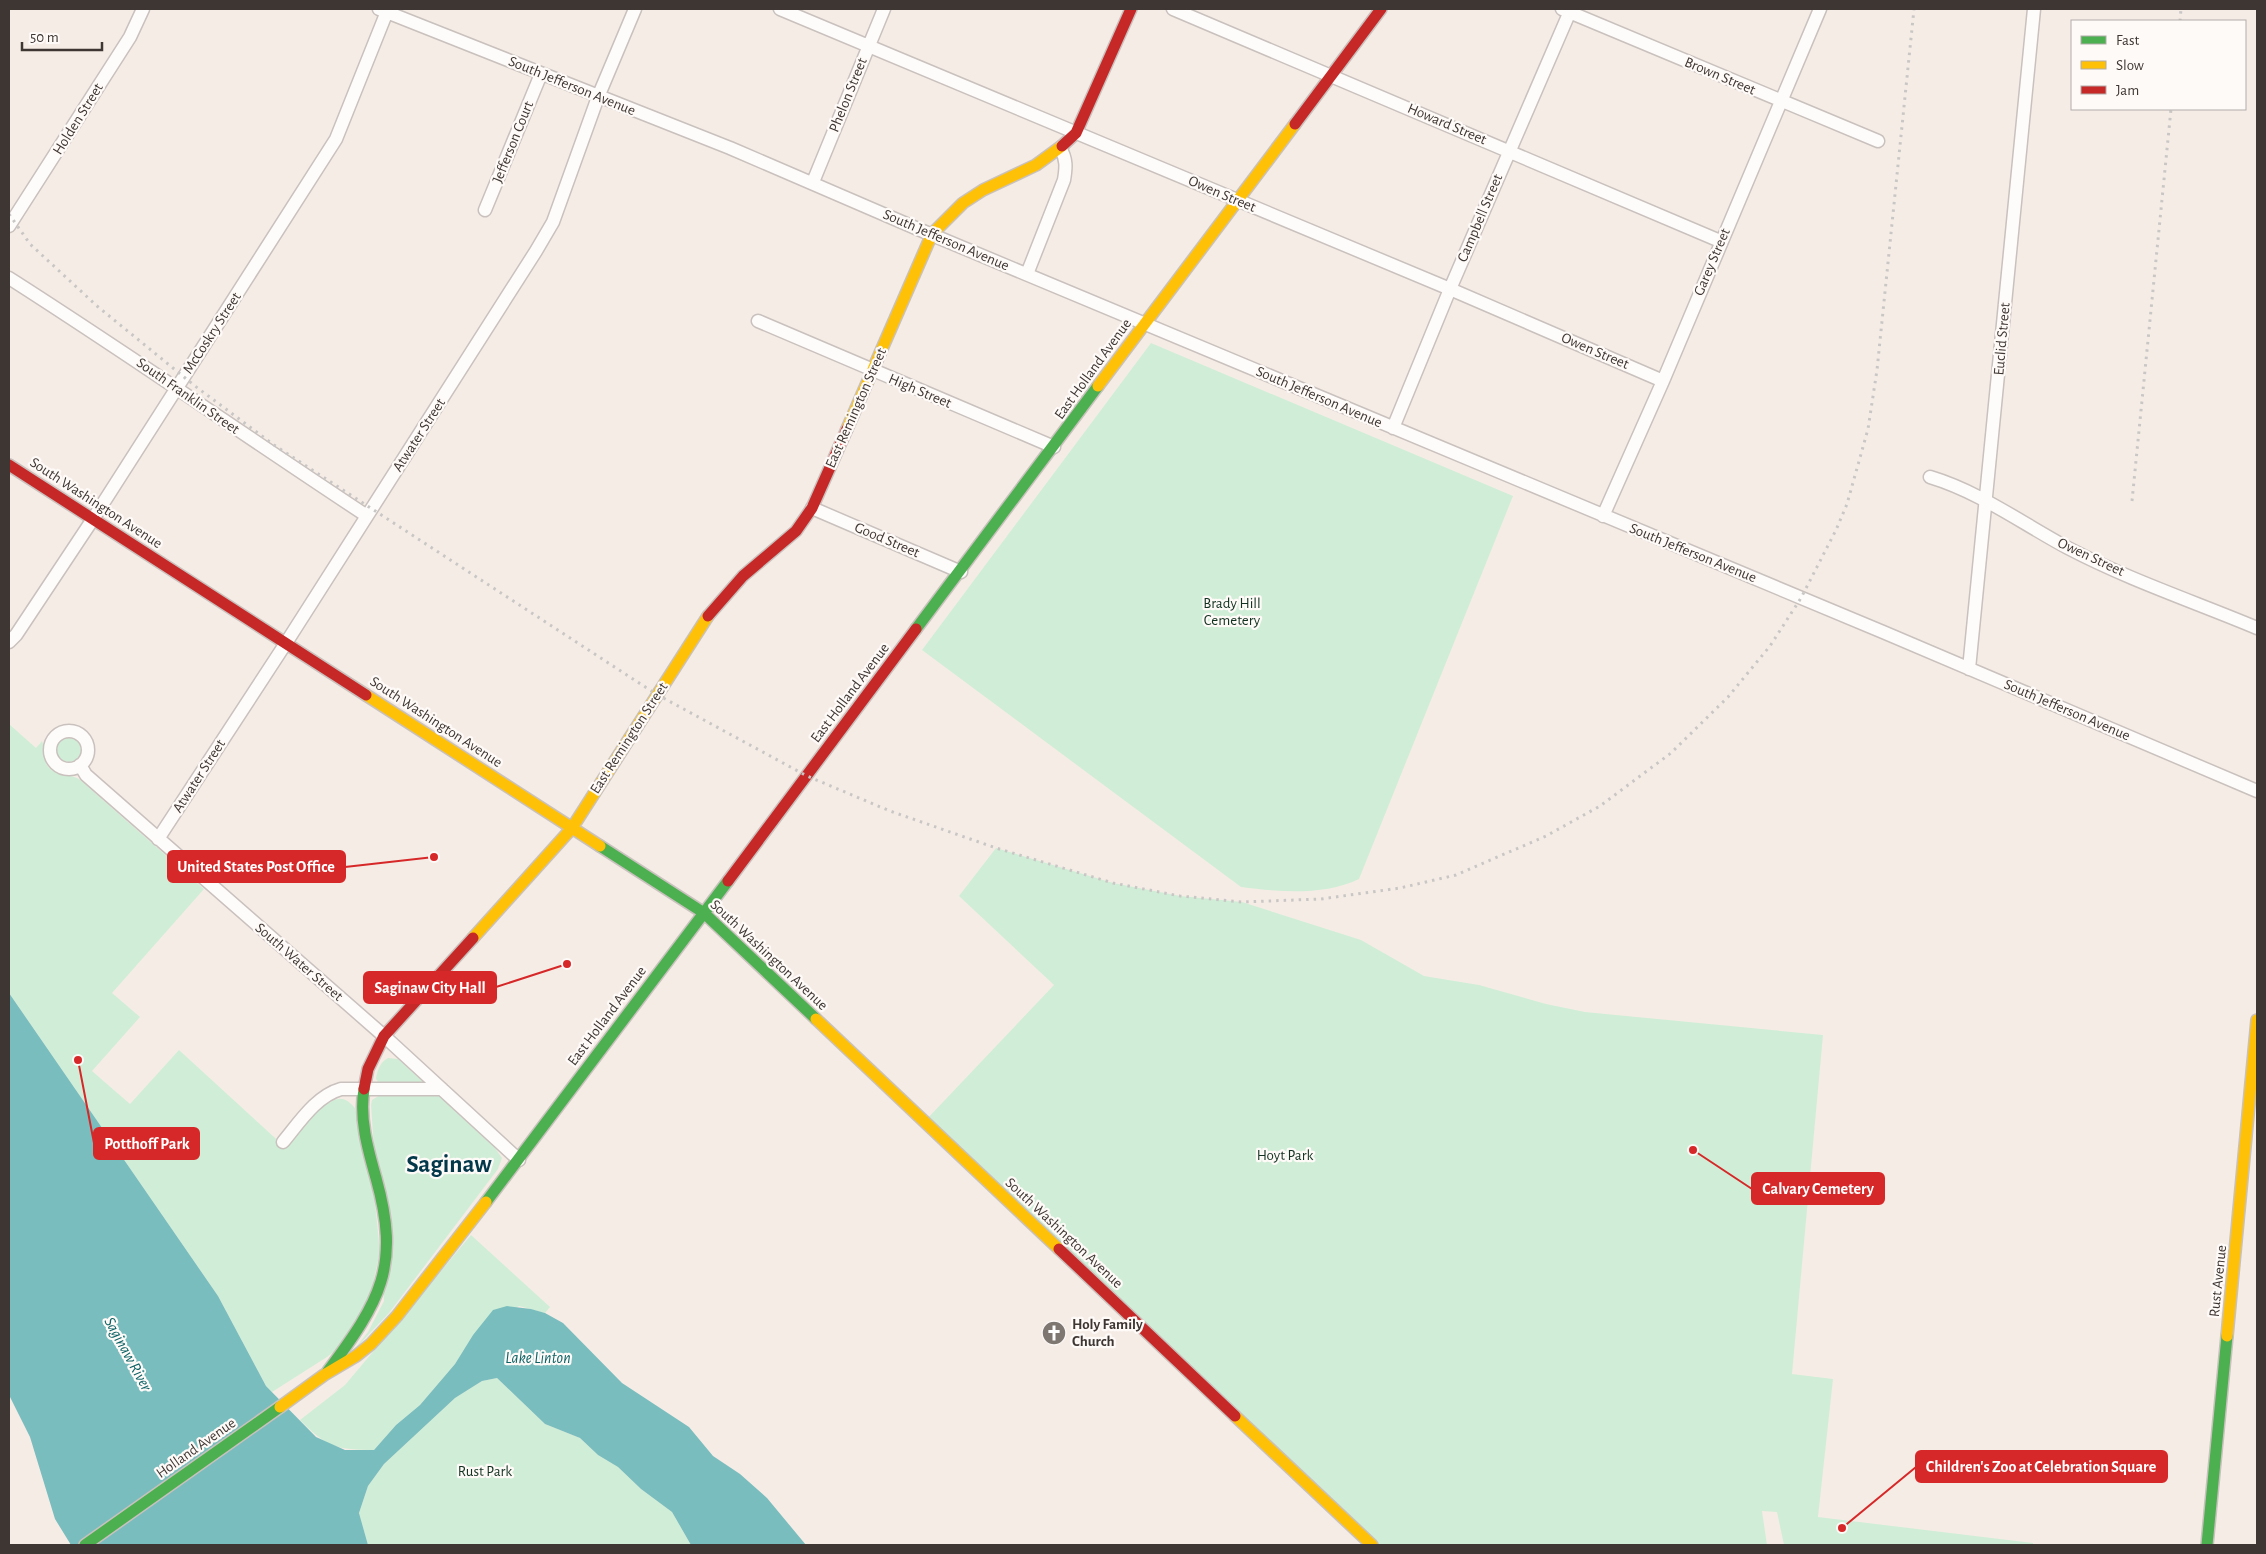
<svg xmlns="http://www.w3.org/2000/svg" width="2266" height="1554" viewBox="0 0 2266 1554" font-family="'Alegreya Sans',sans-serif">
	<style>
		.green { fill: #d0eed7 }
		.water { fill: #7abdbe }
		.lines { fill: none; stroke-linecap: round; stroke-linejoin: round }
		.street-casing { stroke: #c9c1bd; stroke-width: 15 }
		.fast-casing { stroke: #c9c1bd; stroke-width: 14 }
		.slow-casing { stroke: #c9c1bd; stroke-width: 14 }
		.jam-casing { stroke: #c9c1bd; stroke-width: 14 }
		.street { stroke: #fefcfb; stroke-width: 12 }
		.fast { stroke: #4caf50; stroke-width: 11 }
		.slow { stroke: #ffc107; stroke-width: 11 }
		.jam { stroke: #c62828; stroke-width: 11 }
		.rail { stroke: #c9c7c5; stroke-width: 3; stroke-dasharray: 2.5 5; stroke-linecap: butt }
		.labels { text-anchor: middle; dominant-baseline: central; stroke-width: 4.5; stroke-linejoin: round; paint-order: stroke }
		.street-label { font-size: 15px; fill: #3e3632; stroke: #fefaf8 }
		.park-label { font-size: 15px; fill: #123221; stroke: #fefaf8 }
		.poi-label { font-size: 15px; font-weight: bold; fill: #3e3632; stroke: #fefaf8; text-anchor: start }
		.water-label { font-size: 16px; font-style: italic; fill: #0b6164; stroke: #fefaf8 }
		.town-label { font-size: 25px; font-weight: bold; fill: #02384a; stroke: #fefaf8 }
		.leader { fill: none; stroke: #d62828; stroke-width: 2 }
		.callout-dot { fill: #d62828; stroke: #fefaf8; stroke-width: 2 }
		.callout { fill: #d62828; stroke: #d62828; stroke-width: 2 }
		.callout-label { font-size: 16px; text-anchor: middle; font-weight: bold; fill: #fff }
	</style>
	<rect width="100%" height="100%" fill="#f6ece6"/>
	<path class="green" d="M 1151,343 L 1513,496 L 1359,879 C 1324,896 1279,892 1241,887 L 922,650 Z
		M 9,724 L 36,748 L 42,741 C 45,747 43,754 45,761 C 52,778 66,772 79,779 L 204,889 L 112,993 L 140,1017 L 92,1071 L 130,1104 L 179,1050 L 285,1147 C 296,1135 322,1101 338,1099 C 346,1098 350,1103 355,1108 L 375,1202 L 380,1252 L 371,1294 L 340,1347 L 327,1357 L 272,1392 L 266,1386 L 218,1296 L 9,993 Z
		M57 750a12 12 0 1 1 24 0a12 12 0 1 1-24 0Z
		M 996,848 L 1113,883 L 1180,896 L 1242,902 L 1361,940 L 1424,976 L 1479,985 L 1546,1004 L 1585,1012 L 1823,1035 L 1792,1374 L 1833,1379 L 1818,1517 L 2033,1543 L 2033,1545 L 1784,1545 L 1777,1512 L 1762,1511 L 1767,1545 L 1372,1545 L 925,1121 L 1054,985 L 959,896 Z
		M 388,1058 L 398,1059 L 423,1082 L 422,1084 L 380,1084 L 376,1079 C 377,1071 380,1062 388,1058 Z
		M 380,1095 L 438,1095 L 495,1148 L 502,1158 L 498,1169 L 389,1313 L 353,1351 L 368,1332 L 384,1301 L 371,1105 L 372,1100 Z
		M 471,1235 L 550,1307 L 545,1313 L 519,1306 L 473,1335 L 455,1364 L 420,1405 L 396,1425 L 374,1450 C 338,1450 326,1447 300,1420 L 345,1385 Z
		M 497,1378 L 545,1424 L 580,1438 L 598,1455 L 618,1467 L 641,1489 L 672,1512 L 691,1545 L 368,1545 L 359,1513 L 368,1486 L 384,1464 L 455,1398 L 482,1381 Z"/>
	<path class="water" d="M 9,993 L 218,1296 L 266,1386 L 316,1437 L 345,1450 L 374,1450 L 396,1425 L 420,1405 L 455,1364 L 473,1335 L 493,1310 L 507,1306 L 531,1309 L 545,1313 L 563,1323 L 622,1383 L 689,1427 L 713,1456 L 740,1474 L 767,1498 L 806,1545 L 691,1545 L 672,1512 L 641,1489 L 618,1467 L 598,1455 L 580,1438 L 545,1424 L 497,1378 L 482,1381 L 455,1398 L 384,1464 L 368,1486 L 359,1513 L 368,1545 L 71,1545 L 55,1519 L 30,1437 L 9,1395 Z"/>
	<g class="lines">
		<g class="street-casing">
			<path id="street" d="M 379,9 L 730,148 L 918,229 L 1883,632 L 2257,791
				M 780,9 L 1450,289 L 1663,381
				M 1173,9 L 1720,241
				M 1562,9 L 1878,141
				M 813,182 L 884,9
				M 485,210 L 541,74
				M 9,226 L 130,37 L 143,9
				M 1027,274 L 1064,180 C 1066,168 1067,159 1060,148
				M 9,278 C 130,355 247,437 367,516
				M 758,321 L 1054,447
				M 1393,428 L 1450,289 L 1571,9
				M 1930,477 C 1980,492 2023,524 2068,548 C 2129,580 2195,602 2257,628
				M 812,508 L 961,572
				M 1603,516 L 1663,381 L 1820,9
				M 9,642 L 16,635 L 93,519 L 336,139 L 388,9
				M 1969,669 L 2034,9
				M50 750a19 19 0 1 1 38 0a19 19 0 1 1-38 0Z
				M 80,765 L 86,775 L 384,1036 L 519,1160
				M 158,839 L 286,643 L 536,251 L 553,222 L 598,97 L 635,9
				M 283,1142 C 299,1123 316,1096 341,1089 L 442,1089"/>
		</g>
		<g class="fast-casing">
			<path id="fast" d="M 916,629 L 1098,386
				M 600,846 L 704,913 L 816,1019
				M 486,1202 L 728,881
				M 328,1371 C 380,1301 401,1267 376,1178 C 368,1150 359,1119 364,1089
				M 85,1545 L 280,1407
				M 2207,1545 L 2227,1336"/>
		</g>
		<g class="slow-casing">
			<path id="slow" d="M 1098,386 L 1295,124
				M 847,429 L 932,234 L 963,203 L 983,190 L 1036,165 L 1062,146
				M 366,695 L 600,846
				M 473,938 L 572,828 L 708,616
				M 816,1019 L 1059,1249
				M 2227,1336 L 2257,1020
				M 280,1407 L 324,1375 L 356,1356 L 371,1344 L 397,1316 L 486,1202
				M 1235,1416 L 1372,1545"/>
		</g>
		<g class="jam-casing">
			<path id="jam" d="M 1295,124 L 1381,9
				M 1062,146 L 1076,133 L 1131,9
				M 9,465 L 366,695
				M 708,616 L 743,576 L 796,531 L 812,508 L 847,429
				M 728,881 L 916,629
				M 364,1089 L 368,1069 L 384,1036 L 473,938
				M 1059,1249 L 1235,1416"/>
		</g>
		<use href="#street" class="street"/>
		<use href="#fast" class="fast"/>
		<use href="#slow" class="slow"/>
		<use href="#jam" class="jam"/>
		<path class="rail" d="M 2180,21 L 2181,9
			M 9,214 L 30,244 L 97,306 L 195,386 L 274,445 L 656,694 L 807,776 L 890,811 L 996,848 L 1113,883 L 1180,896 L 1242,902 L 1321,899 L 1400,888 L 1456,875 L 1546,836 L 1600,806 L 1671,753 L 1728,697 L 1770,646 L 1801,598 L 1836,530 L 1847,504 L 1868,429 L 1877,370 L 1914,9
			M 2132,501 L 2171,109"/>
	</g>
	<defs>
		<g id="church-disc" transform="scale(1.25)"><circle r="9.5" fill="#7e7671" stroke="#fefaf8"/><path d="M-1.2-6h2.4v3.5h3.3v2.4h-3.3V6h-2.4V-.1h-3.3v-2.4h3.3Z" fill="#fff"/></g>
	</defs>
	<g fill-rule="evenodd">
		<use href="#church-disc" x="1054" y="1333"/>
	</g>
	<g class="labels">
		<g class="street-label">
			<text transform="translate(1720 76) rotate(23)">Brown Street</text>
			<text transform="translate(572 86) rotate(22)">South Jefferson Avenue</text>
			<text transform="translate(848 95) rotate(-68)">Phelon Street</text>
			<text transform="translate(78 119) rotate(-58)">Holden Street</text>
			<text transform="translate(1447 124) rotate(23)">Howard Street</text>
			<text transform="translate(513 142) rotate(-68)">Jefferson Court</text>
			<text transform="translate(1222 194) rotate(23)">Owen Street</text>
			<text transform="translate(1480 218) rotate(-67)">Campbell Street</text>
			<text transform="translate(946 240) rotate(23)">South Jefferson Avenue</text>
			<text transform="translate(1712 262) rotate(-67)">Garey Street</text>
			<text transform="translate(212 333) rotate(-57)">McCoskry Street</text>
			<text transform="translate(2002 339) rotate(-85)">Euclid Street</text>
			<text transform="translate(1595 351) rotate(23)">Owen Street</text>
			<text transform="translate(1093 369) rotate(-54)">East Holland Avenue</text>
			<text transform="translate(920 391) rotate(23)">High Street</text>
			<text transform="translate(188 396) rotate(35)">South Franklin Street</text>
			<text transform="translate(1319 397) rotate(23)">South Jefferson Avenue</text>
			<text transform="translate(856 408) rotate(-66)">East Remington Street</text>
			<text transform="translate(419 435) rotate(-57)">Atwater Street</text>
			<text transform="translate(96 503) rotate(33)">South Washington Avenue</text>
			<text transform="translate(887 540) rotate(23)">Good Street</text>
			<text transform="translate(1693 553) rotate(22)">South Jefferson Avenue</text>
			<text transform="translate(2091 557) rotate(25)">Owen Street</text>
			<text transform="translate(850 693) rotate(-53)">East Holland Avenue</text>
			<text transform="translate(2067 710) rotate(23)">South Jefferson Avenue</text>
			<text transform="translate(436 722) rotate(33)">South Washington Avenue</text>
			<text transform="translate(629 738) rotate(-57)">East Remington Street</text>
			<text transform="translate(199 776) rotate(-57)">Atwater Street</text>
			<text transform="translate(769 955) rotate(43)">South Washington Avenue</text>
			<text transform="translate(299 962) rotate(41)">South Water Street</text>
			<text transform="translate(607 1016) rotate(-53)">East Holland Avenue</text>
			<text transform="translate(1064 1233) rotate(43)">South Washington Avenue</text>
			<text transform="translate(2218 1281) rotate(-84)">Rust Avenue</text>
			<text transform="translate(196 1448) rotate(-35)">Holland Avenue</text>
		</g>
		<g class="park-label">
			<text x="1232" y="603">Brady Hill<tspan x="1232" dy="17">Cemetery</tspan></text>
			<text x="1285" y="1155">Hoyt Park</text>
			<text x="485" y="1471">Rust Park</text>
		</g>
		<g class="poi-label">
			<text x="1072" y="1324">Holy Family<tspan x="1072" dy="17">Church</tspan></text>
		</g>
		<g class="water-label">
			<text transform="translate(128 1354) rotate(61)">Saginaw River</text>
			<text x="538" y="1358">Lake Linton</text>
		</g>
		<g class="town-label">
			<text x="449" y="1164">Saginaw</text>
		</g>
	</g>
	<path class="leader" d="M434 857L345 867M567 964L496 987M78 1060L94 1143M1693 1150L1752 1189M1842 1528L1916 1467"/>
	<g class="callout-dot">
		<circle cx="434" cy="857" r="5"/>
		<circle cx="567" cy="964" r="5"/>
		<circle cx="78" cy="1060" r="5"/>
		<circle cx="1693" cy="1150" r="5"/>
		<circle cx="1842" cy="1528" r="5"/>
	</g>
	<g class="callout">
		<rect x="168" y="851" width="177" height="31" rx="5"/>
		<rect x="364" y="972" width="132" height="31" rx="5"/>
		<rect x="94" y="1128" width="105" height="31" rx="5"/>
		<rect x="1752" y="1173" width="132" height="31" rx="5"/>
		<rect x="1916" y="1451" width="251" height="31" rx="5"/>
	</g>
	<g class="callout-label">
		<text x="256" y="872">United States Post Office</text>
		<text x="430" y="993">Saginaw City Hall</text>
		<text x="147" y="1149">Potthoff Park</text>
		<text x="1818" y="1194">Calvary Cemetery</text>
		<text x="2041" y="1472">Children's Zoo at Celebration Square</text>
	</g>
	<rect width="2266" height="1554" fill="none" stroke="#3e3632" stroke-width="20"/>
	<rect x="2071" y="20" width="175" height="90" fill="#fefaf8" stroke="#b1aca9"/>
	<rect x="2081" y="36" width="25" height="8" fill="#4caf50" stroke="#b1aca9"/>
	<text x="2116" y="45" font-size="15" fill="#3e3632">Fast</text>
	<rect x="2081" y="61" width="25" height="8" fill="#ffc107" stroke="#b1aca9"/>
	<text x="2116" y="70" font-size="15" fill="#3e3632">Slow</text>
	<rect x="2081" y="86" width="25" height="8" fill="#c62828" stroke="#b1aca9"/>
	<text x="2116" y="95" font-size="15" fill="#3e3632">Jam</text>
	<path d="M22 42v8h80v-8" fill="none" stroke="#3e3632" stroke-width="2.5"/>
	<text x="30" y="42" font-size="15" fill="#3e3632" stroke="#fefaf8" stroke-width="4" paint-order="stroke">50 m</text>
</svg>
